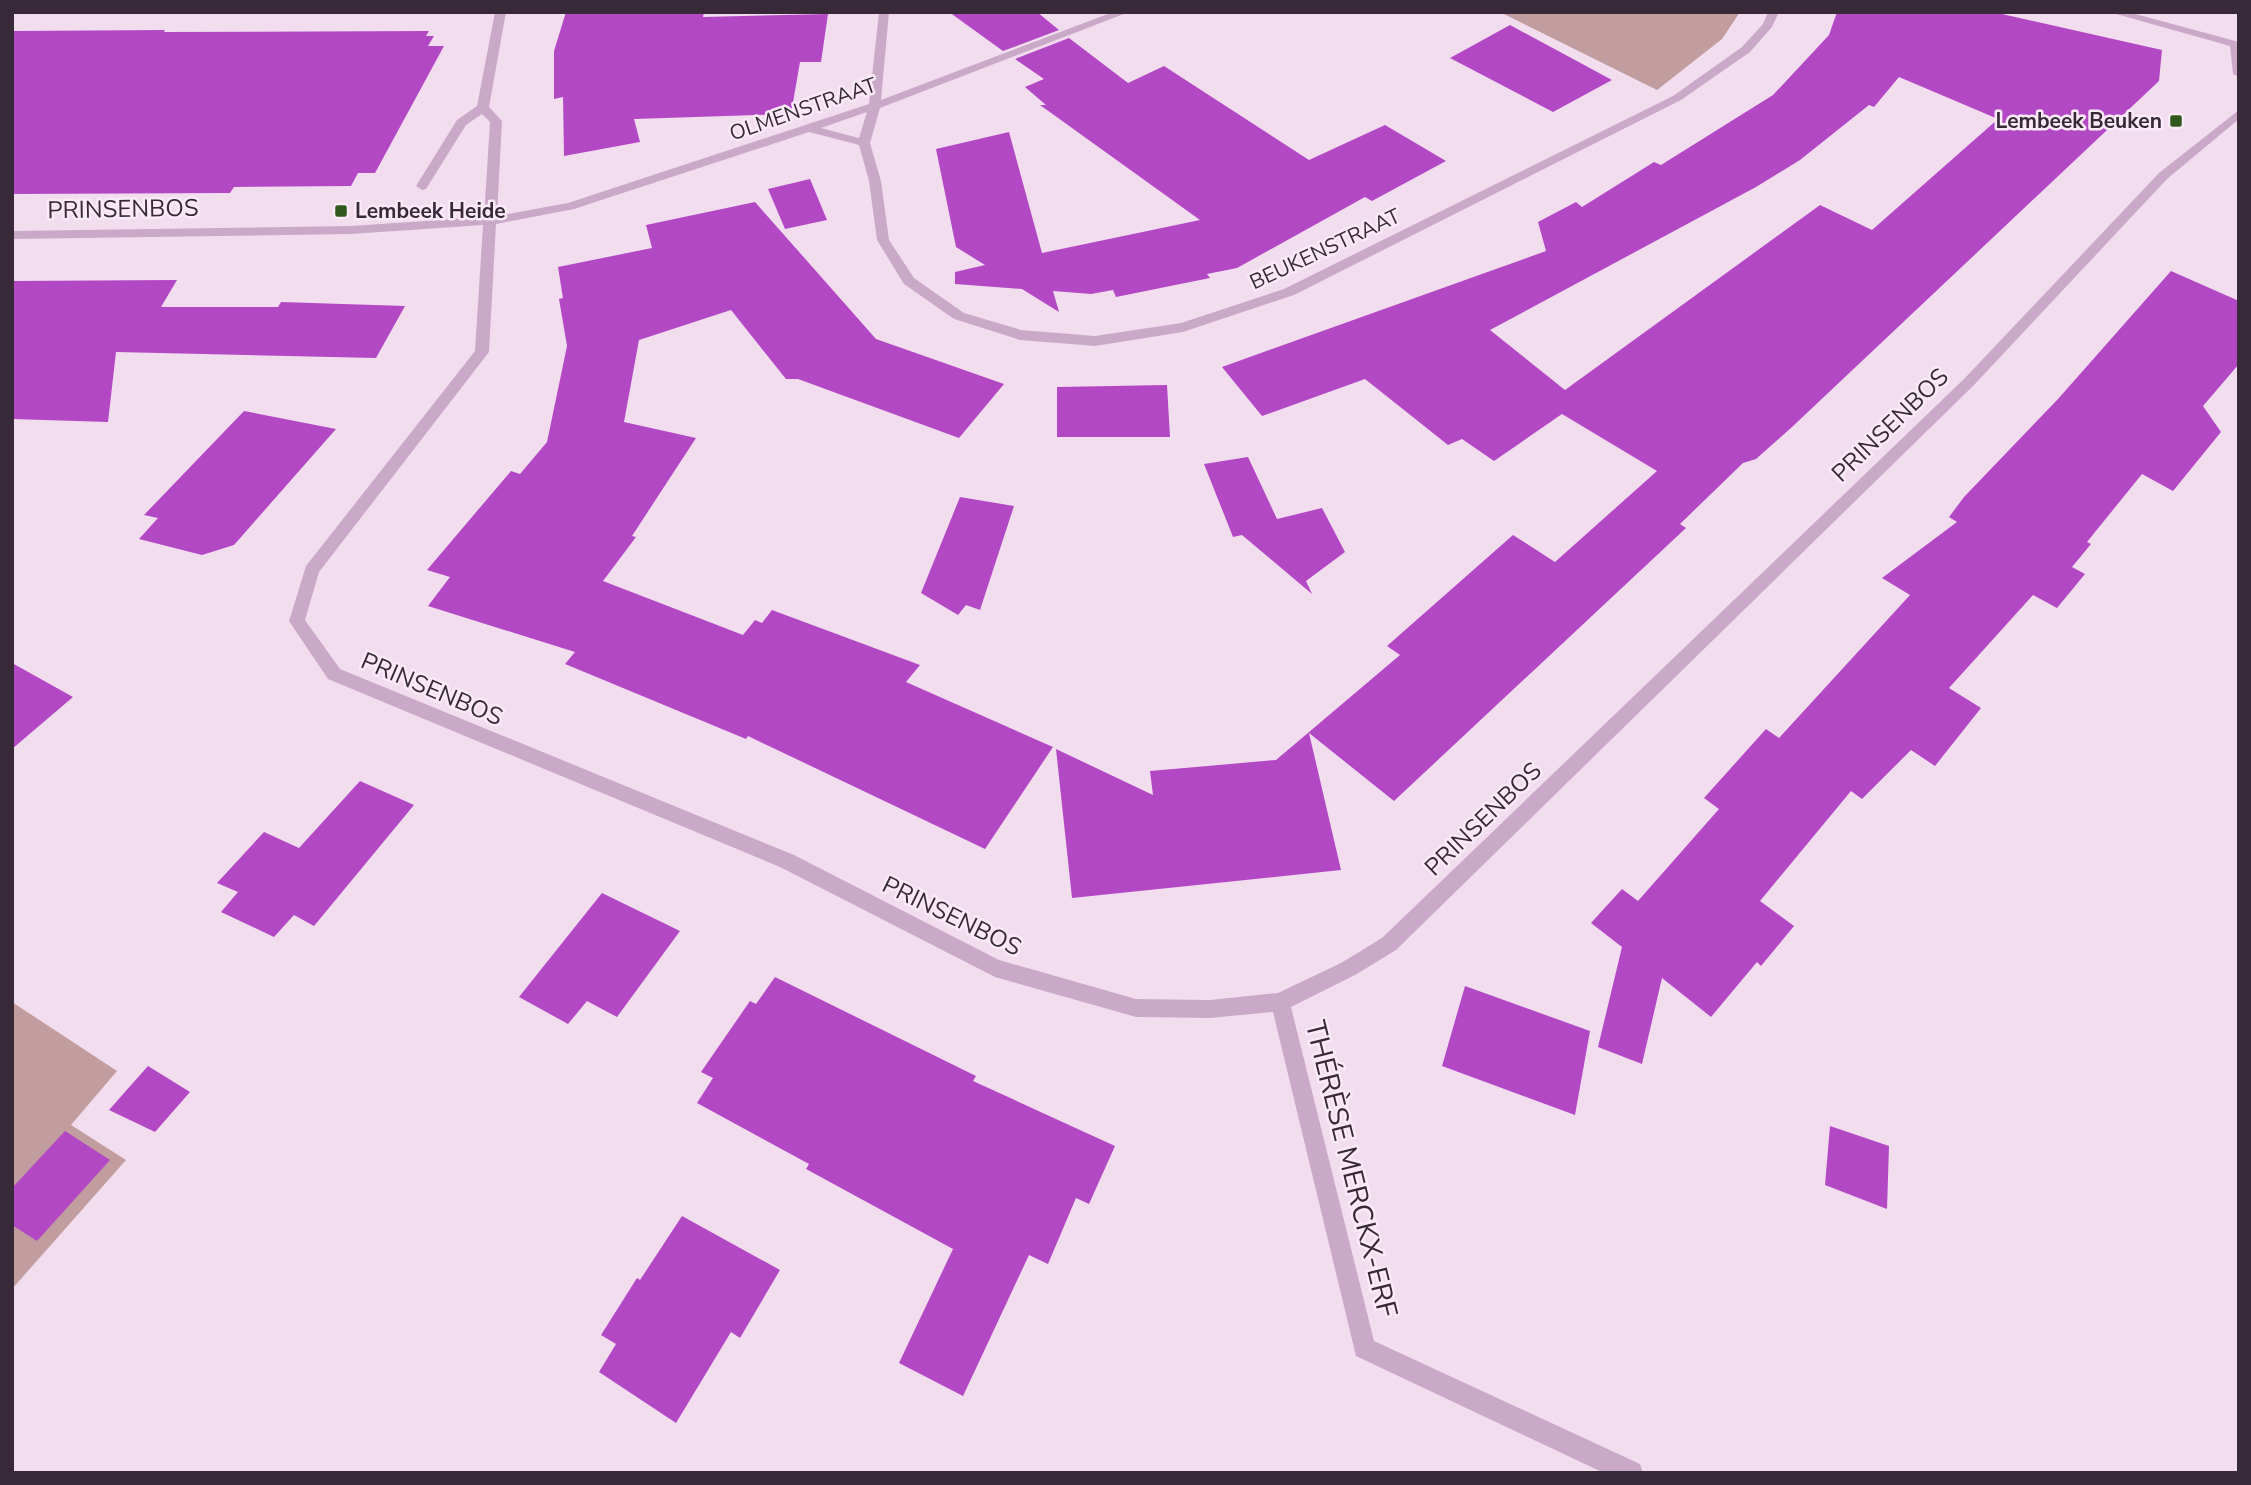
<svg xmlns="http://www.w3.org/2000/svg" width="2251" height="1485" viewBox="0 0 2251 1485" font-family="'Nunito Sans',sans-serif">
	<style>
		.green { fill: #c19d9f }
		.building { fill: #b348c5; fill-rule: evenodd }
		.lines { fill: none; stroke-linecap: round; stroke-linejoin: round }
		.minor { fill: #caa9c8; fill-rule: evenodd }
		.poi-dot { fill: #31591e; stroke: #faeaf7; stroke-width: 2.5 }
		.labels { text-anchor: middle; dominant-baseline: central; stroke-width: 5; stroke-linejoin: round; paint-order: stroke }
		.far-street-label { font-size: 21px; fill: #372938; stroke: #faeaf7 }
		.far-poi-label { font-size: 21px; font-weight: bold; fill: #372938; stroke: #faeaf7; text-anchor: end }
		.street-label { font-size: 24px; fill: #372938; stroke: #faeaf7 }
		.near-street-label { font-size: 28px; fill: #372938; stroke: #faeaf7 }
	</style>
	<rect width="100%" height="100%" fill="#f2ddef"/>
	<path class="green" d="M 1500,12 L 1740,12 L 1722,39 L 1657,90 Z
		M 12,1002 L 117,1071 L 71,1125 L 126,1160 L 12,1289 Z"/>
	<path class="building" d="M 566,12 L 704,12 L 703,17 L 828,14 L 821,62 L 800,62 L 791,114 L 634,119 L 640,142 L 564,156 L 563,97 L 554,99 L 554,51 Z
		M 949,12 L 1037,12 L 1059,30 L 1003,51 Z
		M 1837,12 L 1993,12 L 2162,50 L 2159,81 L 1792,427 L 1756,459 L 1743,463 L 1680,524 L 1686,528 L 1394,801 L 1309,733 L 1341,870 L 1072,898 L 1056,749 L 1153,795 L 1150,771 L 1276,760 L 1400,655 L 1387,646 L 1513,535 L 1555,562 L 1657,471 L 1562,414 L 1494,461 L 1462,439 L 1448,445 L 1365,379 L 1262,416 L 1222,367 L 1546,251 L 1538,222 L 1576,202 L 1582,207 L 1654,162 L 1661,165 L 1773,95 L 1829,35 ZM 1899,77 L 1998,119 L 1872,230 L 1820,205 L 1565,390 L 1490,330 L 1756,187 L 1800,160 L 1869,105 L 1874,107 Z
		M 1510,25 L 1612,80 L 1553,112 L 1450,58 Z
		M 165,30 L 164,32 L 429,31 L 426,36 L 434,36 L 428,46 L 444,46 L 375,173 L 358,173 L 351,186 L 234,187 L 230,193 L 12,194 L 12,31 Z
		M 1069,38 L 1128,83 L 1164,66 L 1309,160 L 1385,125 L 1446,161 L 1372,201 L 1365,197 L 1237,268 L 1207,274 L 1210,278 L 1116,297 L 1113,290 L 1091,294 L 1053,291 L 1059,312 L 1022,289 L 955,284 L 955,272 L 985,265 L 956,247 L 936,149 L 1009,132 L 1042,253 L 1200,220 L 1040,105 L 1046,105 L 1025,87 L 1044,79 L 1015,59 Z
		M 810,179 L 827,220 L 785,229 L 768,189 Z
		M 755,202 L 876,339 L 1004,384 L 959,438 L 798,379 L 786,379 L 731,310 L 639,340 L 624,422 L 696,438 L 632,536 L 636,537 L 603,581 L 743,635 L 755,620 L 762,623 L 772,610 L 920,665 L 906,682 L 1053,747 L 985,849 L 748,736 L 746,739 L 565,664 L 575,652 L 428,606 L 450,577 L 427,570 L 511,471 L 520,474 L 547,442 L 567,346 L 559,299 L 563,298 L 558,267 L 652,248 L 646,225 Z
		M 2171,271 L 2239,301 L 2239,364 L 2203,406 L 2221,432 L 2173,491 L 2142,474 L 2087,542 L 2091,544 L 2072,567 L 2085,574 L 2057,608 L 2033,595 L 1949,688 L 1981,708 L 1935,766 L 1911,750 L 1862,799 L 1851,791 L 1760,901 L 1794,926 L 1761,966 L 1757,962 L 1711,1017 L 1662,978 L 1642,1064 L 1598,1047 L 1622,947 L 1591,923 L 1622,889 L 1638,901 L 1719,809 L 1704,798 L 1766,729 L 1779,738 L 1910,595 L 1882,578 L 1957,522 L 1949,517 L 1964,497 L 2058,399 Z
		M 177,280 L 161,307 L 278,307 L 281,302 L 405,306 L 376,358 L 116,352 L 108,422 L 12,419 L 12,281 Z
		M 1167,385 L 1170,437 L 1057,437 L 1057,387 Z
		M 244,411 L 336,429 L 234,545 L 202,555 L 139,539 L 158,518 L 144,515 Z
		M 1248,457 L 1277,519 L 1322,508 L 1345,552 L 1306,581 L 1312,594 L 1242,535 L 1233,537 L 1204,464 Z
		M 960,497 L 1014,506 L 980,610 L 966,605 L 958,615 L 921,593 Z
		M 12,663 L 73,697 L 12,749 Z
		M 360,781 L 414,805 L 314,926 L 294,915 L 274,937 L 221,912 L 238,892 L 217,883 L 264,832 L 299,848 Z
		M 602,893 L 680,931 L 617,1017 L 587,1001 L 568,1024 L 519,997 Z
		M 775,977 L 976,1076 L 973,1081 L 1115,1146 L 1089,1204 L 1076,1198 L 1048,1264 L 1029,1255 L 963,1396 L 899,1363 L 953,1249 L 806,1169 L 809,1164 L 697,1103 L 713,1078 L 701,1072 L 750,1001 L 756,1004 Z
		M 1465,986 L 1590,1031 L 1575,1115 L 1442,1066 Z
		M 148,1066 L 190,1092 L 155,1132 L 109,1110 Z
		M 1830,1126 L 1889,1146 L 1887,1209 L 1825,1185 Z
		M 65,1131 L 110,1160 L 37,1241 L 12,1225 L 12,1188 Z
		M 682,1216 L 780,1270 L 740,1338 L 731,1332 L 676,1423 L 599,1372 L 616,1344 L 601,1335 L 637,1278 L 640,1280 Z"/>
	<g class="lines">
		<path class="minor" d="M 495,12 L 506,12 L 489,107 L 502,121 L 497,216 L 568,203 L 869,104 L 879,12 L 889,12 L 881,100 L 1113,12 L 1129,12 L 880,108 L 870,143 L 881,181 L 889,240 L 914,278 L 964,313 L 1021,330 L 1095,336 L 1181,323 L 1284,289 L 1673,96 L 1742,47 L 1763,24 L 1768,12 L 1779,12 L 1772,27 L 1750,52 L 1681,100 L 1294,295 L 1183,332 L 1095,346 L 1020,340 L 954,319 L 904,284 L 877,240 L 869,181 L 859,145 L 809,132 L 574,209 L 496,224 L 489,352 L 319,572 L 305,620 L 340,669 L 794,855 L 999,960 L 1136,999 L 1210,1000 L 1278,993 L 1341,963 L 1382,938 L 1964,379 L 2159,173 L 2239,110 L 2239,119 L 2167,179 L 1974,385 L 1396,950 L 1355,975 L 1291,1007 L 1374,1341 L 1640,1464 L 1643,1473 L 1604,1473 L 1356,1356 L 1273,1012 L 1210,1018 L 1136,1017 L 995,977 L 780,867 L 328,679 L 289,621 L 306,566 L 475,351 L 483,225 L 351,234 L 12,239 L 12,231 L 351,226 L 484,217 L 490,122 L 482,114 L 466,125 L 426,189 L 422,190 L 416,186 L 457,120 L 477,106 ZM 867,112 L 859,138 L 821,128 Z
			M 2109,12 L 2128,12 L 2239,42 L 2239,77 L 2233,74 L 2230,46 Z"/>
	</g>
	<g class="poi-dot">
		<rect x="2169" y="114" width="14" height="14" rx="3.5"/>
		<rect x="334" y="204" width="14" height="14" rx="3.5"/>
	</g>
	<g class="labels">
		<g class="far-street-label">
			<text transform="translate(803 109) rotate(-19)">OLMENSTRAAT</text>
			<text transform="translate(1325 249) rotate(-25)">BEUKENSTRAAT</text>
		</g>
		<g class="far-poi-label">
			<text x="2162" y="121">Lembeek Beuken</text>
			<text x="355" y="211" text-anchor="start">Lembeek Heide</text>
		</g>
		<g class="street-label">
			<text transform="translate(123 209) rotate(-1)">PRINSENBOS</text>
			<text transform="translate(1890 425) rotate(-44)">PRINSENBOS</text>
			<text transform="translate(432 689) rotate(23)">PRINSENBOS</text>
			<text transform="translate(1483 819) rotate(-44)">PRINSENBOS</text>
			<text transform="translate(952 916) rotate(26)">PRINSENBOS</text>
		</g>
		<g class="near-street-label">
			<text transform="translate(1351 1169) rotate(76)">THÉRÈSE MERCKX-ERF</text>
		</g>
	</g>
	<rect width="2251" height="1485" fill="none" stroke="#372938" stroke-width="28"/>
</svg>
